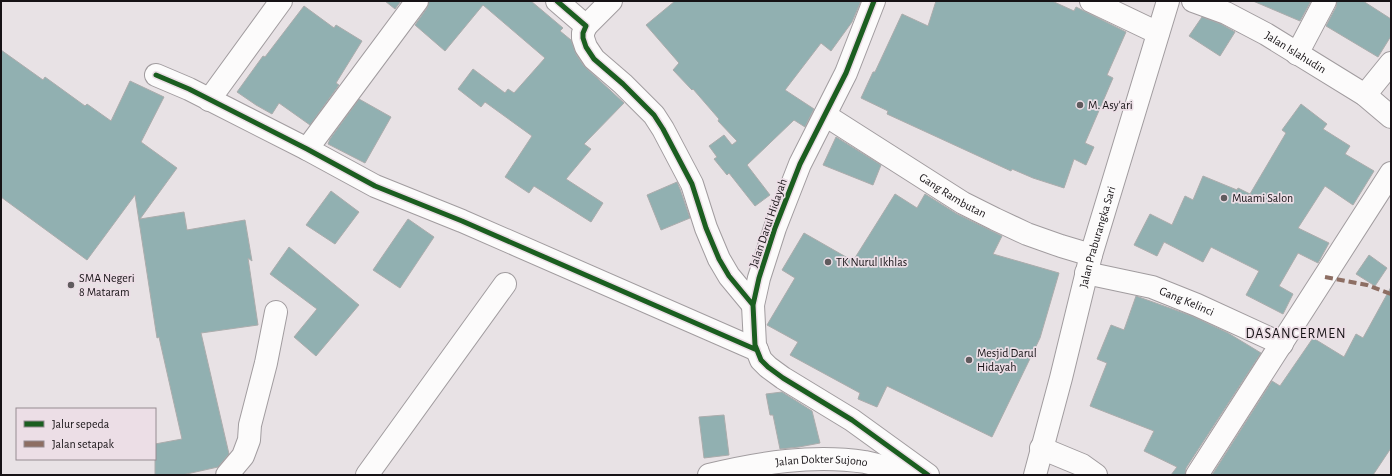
<svg xmlns="http://www.w3.org/2000/svg" width="1392" height="476" viewBox="0 0 1392 476" font-family="'Alegreya Sans',sans-serif">
	<style>
		.building { fill: #91b0b1; stroke: #abacac }
		.lines { fill: none; stroke-linecap: round; stroke-linejoin: round }
		.minor-casing { stroke: #a19c9f; stroke-width: 24 }
		.major-casing { stroke: #a19c9f; stroke-width: 24 }
		.highway-casing { stroke: #a19c9f; stroke-width: 24 }
		.minor { stroke: #fcfbfb; stroke-width: 22 }
		.major { stroke: #fcfbfb; stroke-width: 22 }
		.highway { stroke: #fcfbfb; stroke-width: 22 }
		.quiet { stroke: #8d6e63; stroke-width: 4; stroke-dasharray: 8 4; stroke-linecap: butt }
		.cycleway-casing { stroke: #ecdee6; stroke-width: 8 }
		.cycleway { stroke: #1b5e20; stroke-width: 5 }
		.poi-dot { fill: #605b5e; stroke: #ecdee6; stroke-width: 1.5 }
		.labels { text-anchor: middle; dominant-baseline: central; stroke-width: 3.5; stroke-linejoin: round; paint-order: stroke }
		.street-label { font-size: 12px; fill: #161215; stroke: #ecdee6 }
		.poi-label { font-size: 12px; fill: #161215; stroke: #ecdee6; text-anchor: start }
		.quarter-label { font-size: 14px; letter-spacing: 1px; fill: #161215; stroke: #ecdee6 }
	</style>
	<rect width="100%" height="100%" fill="#e8e2e5"/>
	<path class="building" d="M 385,1 L 401,1 L 395,9 Z
		M 429,1 L 531,1 L 563,28 L 560,31 L 571,40 L 576,54 L 584,66 L 624,103 L 584,144 L 591,149 L 566,179 L 603,203 L 591,222 L 534,186 L 529,193 L 505,177 L 532,136 L 485,102 L 481,107 L 458,89 L 473,69 L 505,93 L 508,89 L 514,93 L 545,58 L 483,5 L 445,51 L 415,25 L 427,8 Z
		M 675,1 L 861,1 L 852,22 L 831,51 L 821,43 L 785,90 L 814,109 L 805,127 L 794,120 L 747,165 L 770,195 L 755,206 L 729,173 L 727,175 L 714,159 L 717,157 L 709,146 L 724,135 L 732,145 L 737,141 L 718,121 L 719,119 L 693,89 L 692,90 L 673,70 L 679,63 L 646,25 Z
		M 936,1 L 1052,1 L 1074,11 L 1076,7 L 1126,32 L 1107,75 L 1113,78 L 1085,143 L 1094,147 L 1086,165 L 1074,159 L 1064,188 L 1033,178 L 1012,169 L 1011,171 L 887,114 L 888,111 L 861,98 L 873,72 L 875,72 L 902,14 L 928,26 Z
		M 1253,1 L 1311,1 L 1300,21 Z
		M 1337,1 L 1363,1 L 1391,19 L 1391,36 L 1378,57 L 1326,26 L 1336,7 Z
		M 304,6 L 334,28 L 336,25 L 362,41 L 336,83 L 339,85 L 310,125 L 279,103 L 272,114 L 256,105 L 237,92 L 263,56 L 265,57 Z
		M 1202,17 L 1221,24 L 1235,32 L 1220,56 L 1189,36 Z
		M 1,50 L 43,80 L 45,77 L 85,106 L 87,104 L 111,121 L 130,81 L 164,97 L 141,142 L 177,168 L 140,219 L 184,212 L 187,230 L 245,220 L 252,261 L 248,258 L 258,325 L 201,333 L 229,454 L 218,467 L 182,475 L 155,475 L 155,444 L 182,439 L 159,337 L 157,338 L 135,195 L 87,260 L 1,197 Z
		M 359,99 L 391,117 L 365,163 L 328,144 L 330,139 Z
		M 1301,104 L 1327,124 L 1323,129 L 1350,146 L 1345,154 L 1374,171 L 1353,205 L 1325,186 L 1298,228 L 1329,243 L 1318,263 L 1298,253 L 1279,286 L 1293,294 L 1283,314 L 1246,295 L 1259,271 L 1211,247 L 1203,262 L 1164,242 L 1157,256 L 1134,245 L 1150,214 L 1172,225 L 1185,196 L 1193,200 L 1203,176 L 1237,190 L 1238,188 L 1250,194 L 1286,133 L 1282,130 Z
		M 836,137 L 881,165 L 873,185 L 823,165 Z
		M 677,182 L 680,189 L 690,218 L 661,230 L 647,195 Z
		M 331,191 L 359,212 L 335,244 L 306,225 Z
		M 895,194 L 917,208 L 925,194 L 957,214 L 1002,236 L 993,254 L 1059,273 L 1040,338 L 992,437 L 887,386 L 877,407 L 858,399 L 860,393 L 790,355 L 798,342 L 767,325 L 795,278 L 782,270 L 804,233 L 853,261 Z
		M 408,219 L 434,237 L 400,288 L 373,270 Z
		M 289,247 L 359,305 L 316,356 L 294,337 L 317,309 L 270,274 Z
		M 1369,255 L 1387,268 L 1375,286 L 1356,274 Z
		M 1391,287 L 1391,448 L 1373,475 L 1212,475 L 1272,381 L 1280,386 L 1313,338 L 1344,357 L 1356,334 L 1363,338 Z
		M 1136,296 L 1192,316 L 1228,333 L 1261,353 L 1186,468 L 1185,475 L 1171,475 L 1177,467 L 1144,451 L 1154,431 L 1090,406 L 1107,363 L 1097,359 L 1111,325 L 1124,330 Z
		M 782,392 L 812,411 L 820,443 L 799,447 L 780,449 L 773,415 L 770,415 L 766,394 Z
		M 724,415 L 729,455 L 704,458 L 699,417 Z"/>
	<g class="lines">
		<g class="minor-casing">
			<g id="minor">
				<path d="M 557,1 L 586,26 L 583,33 L 583,38 L 586,47 L 594,59 L 623,84 L 654,115 L 663,129 L 692,184 L 706,228 L 719,259 L 729,276 L 753,305"/>
				<path d="M 874,1 L 846,73 L 800,164 L 775,228 L 759,278 L 753,305 L 755,345 L 761,360 L 768,367 L 783,378 L 852,420 L 928,475"/>
				<path d="M 1091,1 L 1158,33"/>
				<path id="s1" d="M 1193,1 L 1226,13 L 1266,34 L 1365,95 L 1391,117"/>
				<path d="M 586,26 L 611,1"/>
				<path d="M 1297,54 L 1325,1"/>
				<path d="M 156,75 L 189,89 L 307,149 L 375,186 L 462,221 L 757,350"/>
				<path d="M 1365,95 L 1391,63"/>
				<path d="M 209,100 L 281,1"/>
				<path id="s2" d="M 825,115 L 963,203 L 995,219 L 1027,234 L 1061,246 L 1091,255"/>
				<path d="M 307,149 L 417,1"/>
				<path id="s3" d="M 1086,273 L 1152,287 L 1197,305 L 1282,344"/>
				<path d="M 1041,448 L 1082,465 L 1096,475"/>
				<path d="M 227,475 L 243,456 L 249,440 L 250,425 L 266,363 L 276,312"/>
				<path d="M 367,475 L 505,284"/>
				<path d="M 1197,475 L 1391,173"/>
			</g>
		</g>
		<g class="major-casing">
			<g id="major">
				<path id="s4" d="M 1035,475 L 1061,378 L 1091,255 L 1168,1"/>
			</g>
		</g>
		<g class="highway-casing">
			<g id="highway">
				<path id="s5" d="M 709,475 C 759,463 813,454 865,462 C 879,465 895,470 909,475"/>
			</g>
		</g>
		<use href="#minor" class="minor"/>
		<use href="#major" class="major"/>
		<use href="#highway" class="highway"/>
		<path class="quiet" d="M 1325,277 L 1367,285 L 1391,294"/>
		<g class="cycleway-casing">
			<path id="cycleway" d="M 557,1 L 586,26 L 583,33 L 583,38 L 586,47 L 594,59 L 623,84 L 654,115 L 663,129 L 692,184 L 706,228 L 719,259 L 729,276 L 753,305
				M 874,1 L 846,73 L 800,164 L 775,228 L 759,278 L 753,305 L 755,345 L 761,360 L 768,367 L 783,378 L 852,420 L 928,475
				M 156,75 L 189,89 L 307,149 L 375,186 L 462,221 L 757,350"/>
		</g>
		<use href="#cycleway" class="cycleway"/>
	</g>
	<g class="poi-dot">
		<circle cx="1080" cy="105" r="4"/>
		<circle cx="1224" cy="198" r="4"/>
		<circle cx="828" cy="262" r="4"/>
		<circle cx="71" cy="285" r="4"/>
		<circle cx="969" cy="360" r="4"/>
	</g>
	<g class="labels">
		<g class="street-label">
			<text stroke="none"><textPath href="#s1" startOffset="115">Jalan Islahudin</textPath></text>
			<text stroke="none"><textPath href="#s2" startOffset="151">Gang Rambutan</textPath></text>
			<text transform="translate(768 223) rotate(-71)">Jalan Darul Hidayah</text>
			<text stroke="none"><textPath href="#s4" startOffset="246">Jalan Praburangka Sari</textPath></text>
			<text stroke="none"><textPath href="#s3" startOffset="105">Gang Kelinci</textPath></text>
			<text stroke="none"><textPath href="#s5" startOffset="114">Jalan Dokter Sujono</textPath></text>
		</g>
		<g class="poi-label">
			<text x="1088" y="105">M. Asy'ari</text>
			<text x="1232" y="198">Muami Salon</text>
			<text x="836" y="262">TK Nurul Ikhlas</text>
			<text x="79" y="278">SMA Negeri<tspan x="79" dy="14">8 Mataram</tspan></text>
			<text x="977" y="353">Mesjid Darul<tspan x="977" dy="14">Hidayah</tspan></text>
		</g>
		<g class="quarter-label">
			<text x="1296" y="334">DASANCERMEN</text>
		</g>
	</g>
	<rect width="1392" height="476" fill="none" stroke="#161215" stroke-width="4"/>
	<rect x="16" y="408" width="140" height="52" fill="#ecdee6" stroke="#968c92"/>
	<rect x="24" y="421" width="20" height="6" fill="#1b5e20" stroke="#968c92"/>
	<text x="52" y="428" font-size="12" fill="#161215">Jalur sepeda</text>
	<rect x="24" y="441" width="20" height="6" fill="#8d6e63" stroke="#968c92"/>
	<text x="52" y="448" font-size="12" fill="#161215">Jalan setapak</text>
</svg>
